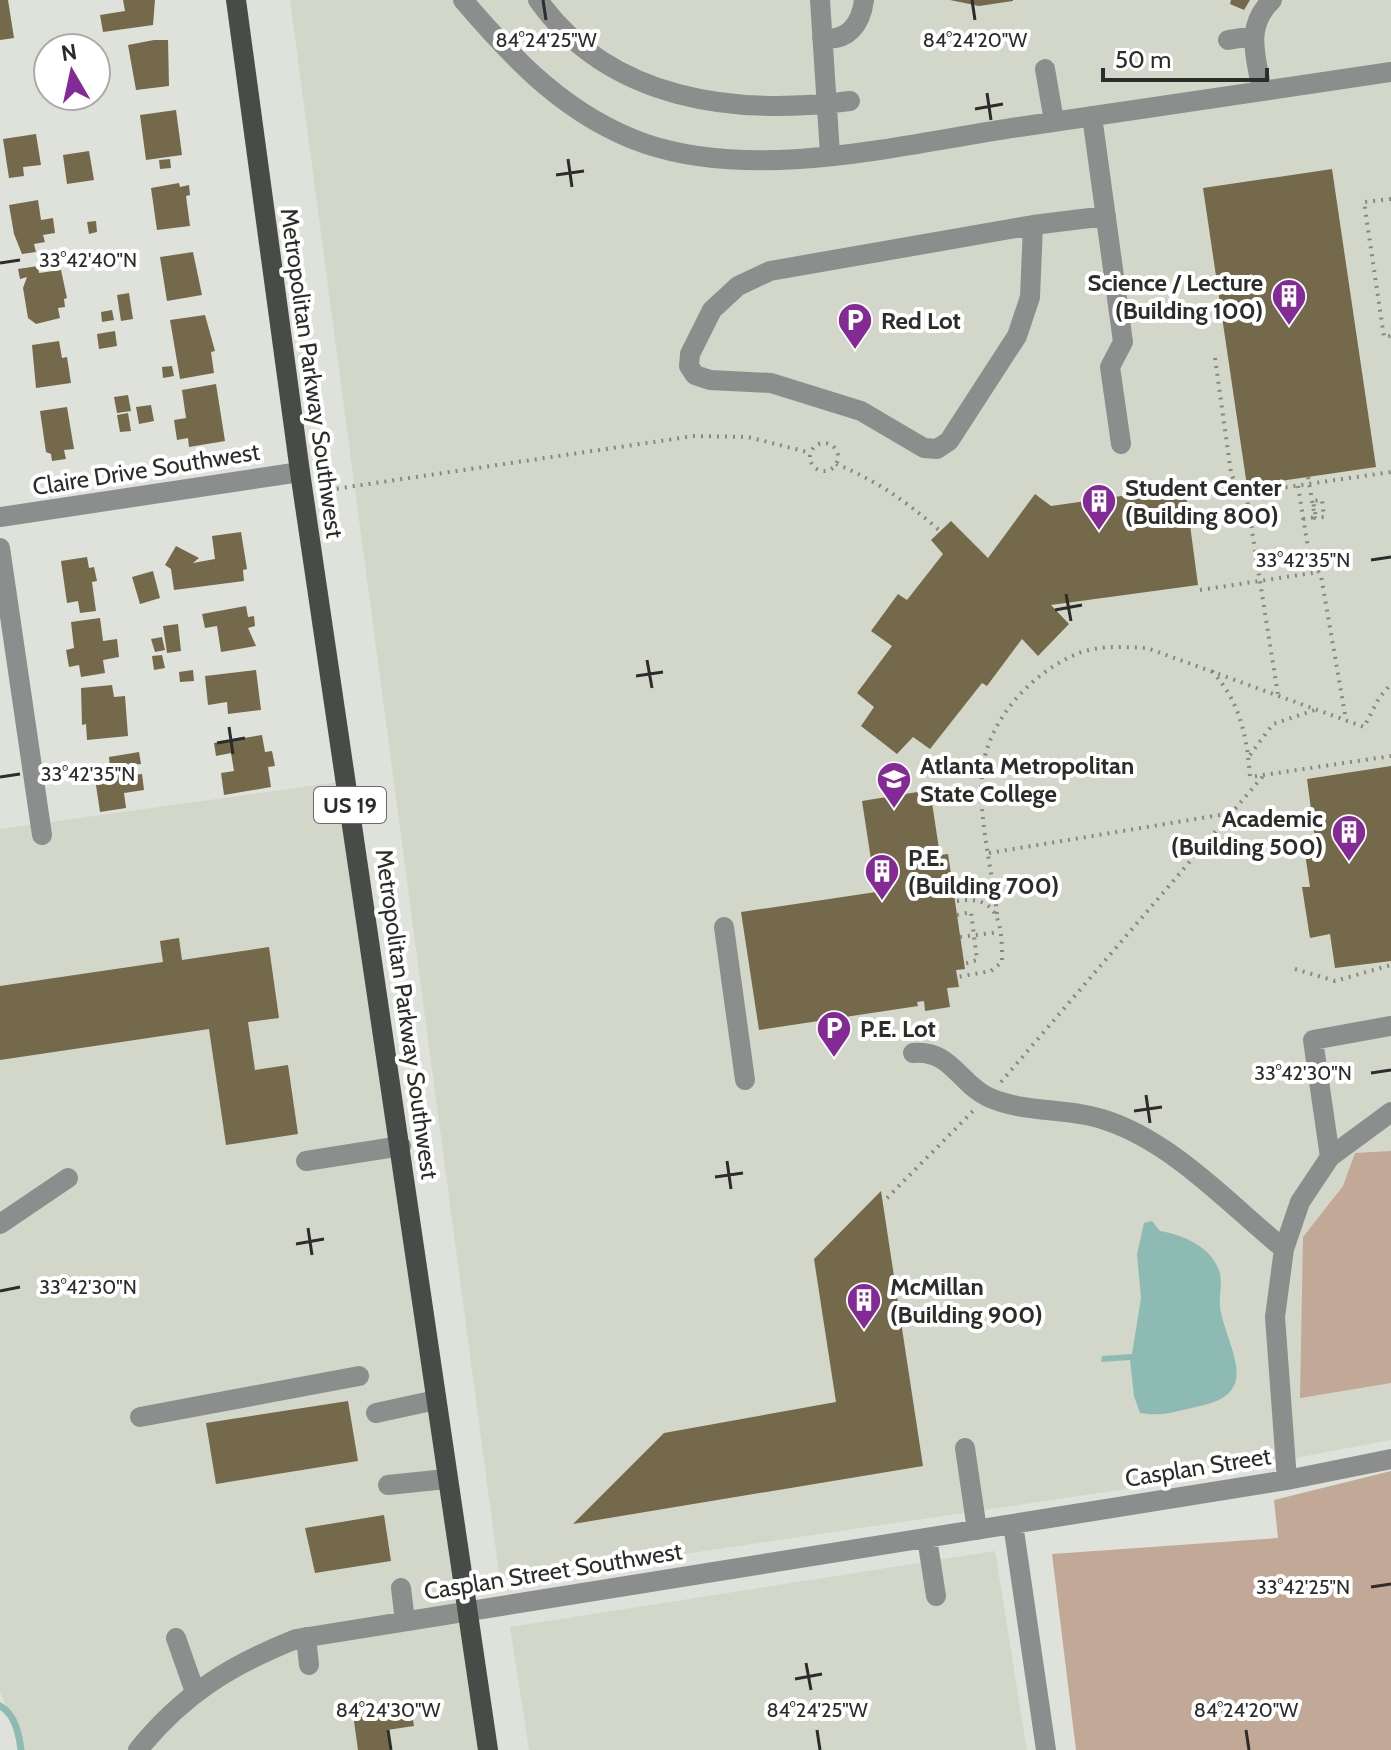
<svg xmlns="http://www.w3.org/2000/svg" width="1391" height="1750" viewBox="0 0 1391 1750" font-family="Cabin,sans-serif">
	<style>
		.built { fill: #d3d7c9 }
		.green { fill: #c2a896 }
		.water { fill: #8ebab4 }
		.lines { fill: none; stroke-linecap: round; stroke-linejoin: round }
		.stream { stroke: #8ebab4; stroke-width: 7 }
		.building { fill: #74694a }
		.path { stroke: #868883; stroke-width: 4; stroke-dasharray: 2 6; stroke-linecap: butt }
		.minor { stroke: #8b8e8c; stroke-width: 20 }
		.major { stroke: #474c48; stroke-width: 20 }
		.ticks { fill: none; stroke: #2c2d2a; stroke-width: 3 }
		.labels { text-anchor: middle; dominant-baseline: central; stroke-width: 8; stroke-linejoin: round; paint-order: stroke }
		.shield { fill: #fff; stroke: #6b6c6a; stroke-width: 2 }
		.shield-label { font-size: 22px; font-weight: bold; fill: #2c2d2a }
		.poi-label { font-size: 24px; font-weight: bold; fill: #2c2d2a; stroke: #fff; text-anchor: start }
		.street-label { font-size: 24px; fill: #2c2d2a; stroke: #fff }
		.ticks-label { font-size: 20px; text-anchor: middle; fill: #2c2d2a; stroke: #fff; stroke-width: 8; stroke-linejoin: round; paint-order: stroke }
	</style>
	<rect width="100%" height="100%" fill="#dfe2da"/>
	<path class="built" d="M 290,0 L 1391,0 L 1391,1440 L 1147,1486 L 500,1581 Z
		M 353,780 L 487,1750 L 22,1750 L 0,1691 L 0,829 Z
		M 995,1551 L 1027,1750 L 529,1750 L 510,1627 Z"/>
	<path class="green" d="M 1391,1151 L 1391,1383 L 1300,1398 L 1303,1237 L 1343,1186 L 1355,1153 Z
		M 1391,1471 L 1391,1750 L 1076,1750 L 1052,1554 L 1278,1538 L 1274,1500 Z"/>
	<path class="water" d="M 1152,1221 L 1160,1231 C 1183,1235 1210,1246 1219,1270 C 1223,1282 1219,1295 1220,1307 C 1226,1347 1264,1393 1200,1406 C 1176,1411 1165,1417 1140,1413 L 1134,1396 L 1130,1360 L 1101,1362 L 1102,1356 L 1132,1354 L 1141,1298 L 1137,1254 L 1144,1223 Z"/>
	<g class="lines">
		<path class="stream" d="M 0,1706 C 15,1714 19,1734 21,1750"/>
	</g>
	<path class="building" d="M 0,0 L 8,0 L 14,38 L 0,40 Z
		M 123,0 L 155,0 L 153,25 L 103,32 L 100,15 L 125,11 Z
		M 950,0 L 1013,0 L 1013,1 L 979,6 Z
		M 1231,0 L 1250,0 L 1244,10 L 1230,4 Z
		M 154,40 L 168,40 L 169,86 L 136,90 L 128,45 Z
		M 176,110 L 182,155 L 146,160 L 140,115 Z
		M 36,134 L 41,165 L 23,167 L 24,176 L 9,178 L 3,139 Z
		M 89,151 L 94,180 L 67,184 L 63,155 Z
		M 170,159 L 171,168 L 160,169 L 159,160 Z
		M 1332,169 L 1376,467 L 1247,486 L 1203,188 Z
		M 179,183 L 180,187 L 189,185 L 190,195 L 186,196 L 190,226 L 157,230 L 151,188 Z
		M 38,200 L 41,220 L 53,218 L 55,233 L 43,235 L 45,242 L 34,244 L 36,252 L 22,254 L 14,234 L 9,205 Z
		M 96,221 L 97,232 L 89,234 L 87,222 Z
		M 193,252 L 202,295 L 167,301 L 160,257 Z
		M 38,266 L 39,273 L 61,270 L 67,298 L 64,299 L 65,307 L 58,308 L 60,318 L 36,324 L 28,318 L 23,288 L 27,277 L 20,279 L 18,269 Z
		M 129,293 L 133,319 L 121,321 L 117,295 Z
		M 112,310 L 114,320 L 102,322 L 101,312 Z
		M 205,315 L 215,351 L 211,352 L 214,373 L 180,379 L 170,320 Z
		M 115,331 L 117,346 L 99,349 L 97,334 Z
		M 59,341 L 62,358 L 67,357 L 71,383 L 36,388 L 32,345 Z
		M 172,366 L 174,376 L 163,378 L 162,367 Z
		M 216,384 L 225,441 L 189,447 L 188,438 L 177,440 L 174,420 L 186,418 L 182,390 Z
		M 128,395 L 131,411 L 117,413 L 114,397 Z
		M 151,405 L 154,421 L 139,424 L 136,407 Z
		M 67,407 L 74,449 L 64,450 L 66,459 L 52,461 L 51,454 L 46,452 L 40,411 Z
		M 128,413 L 131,431 L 120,432 L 117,415 Z
		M 1185,487 L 1198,585 L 1051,605 L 1069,624 L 1038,656 L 1022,639 L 987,686 L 982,683 L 930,749 L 913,737 L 897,754 L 861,726 L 874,707 L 857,693 L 892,646 L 871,631 L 898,594 L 907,600 L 943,554 L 931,540 L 951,521 L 988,558 L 1035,494 L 1051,506 Z
		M 241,532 L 247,569 L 243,570 L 244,581 L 174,590 L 171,569 L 165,565 L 176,546 L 199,558 L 193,563 L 215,559 L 212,536 Z
		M 87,557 L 89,568 L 94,567 L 97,581 L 92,582 L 96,611 L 80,613 L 78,601 L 67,603 L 61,561 Z
		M 153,571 L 160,598 L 140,604 L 132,577 Z
		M 246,606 L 248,617 L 254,616 L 255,626 L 248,628 L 256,646 L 221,652 L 217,626 L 205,628 L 202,614 Z
		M 100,618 L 103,641 L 117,639 L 119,657 L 103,660 L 105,673 L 81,677 L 79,665 L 69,667 L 66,650 L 74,648 L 71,622 Z
		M 178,624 L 181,651 L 167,653 L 163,626 Z
		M 162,637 L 165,650 L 155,652 L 151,639 Z
		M 162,655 L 165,668 L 154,670 L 152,656 Z
		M 193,670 L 194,681 L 180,682 L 179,672 Z
		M 256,670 L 261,710 L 228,714 L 227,702 L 208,705 L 205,676 Z
		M 112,685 L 114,697 L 125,696 L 128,736 L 87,740 L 86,724 L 82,725 L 81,688 Z
		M 262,735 L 265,752 L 272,751 L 275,766 L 268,767 L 271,787 L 224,795 L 221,773 L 234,771 L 231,753 L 216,756 L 214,743 Z
		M 139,752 L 141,764 L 131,765 L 133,775 L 142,774 L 144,790 L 124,793 L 126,808 L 100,812 L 94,772 L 110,769 L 109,757 Z
		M 1391,766 L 1391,961 L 1335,968 L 1330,934 L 1310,938 L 1302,887 L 1310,887 L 1303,840 L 1315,839 L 1307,779 Z
		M 930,790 L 940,855 L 948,854 L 965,969 L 956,970 L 959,987 L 947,988 L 950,1007 L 925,1011 L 924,1001 L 917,1002 L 918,1006 L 759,1030 L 741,912 L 876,892 L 862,801 Z
		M 179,938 L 182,960 L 269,947 L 279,1018 L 248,1022 L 255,1070 L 288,1065 L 298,1134 L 226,1145 L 209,1029 L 0,1060 L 0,986 L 163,962 L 160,941 Z
		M 881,1191 L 923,1466 L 573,1524 L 664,1433 L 836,1402 L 814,1259 Z
		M 348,1401 L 358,1461 L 216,1484 L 206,1423 Z
		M 384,1515 L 391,1561 L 315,1573 L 305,1528 Z
		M 411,1708 L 414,1726 L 387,1730 L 390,1750 L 358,1750 L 353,1714 Z"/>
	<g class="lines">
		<path class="path" d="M 1391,199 L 1364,202 L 1384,337 L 1391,336
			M 1215,358 L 1231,473 L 1237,488 L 1246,493 L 1278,695
			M810 457a14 14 0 1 1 28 0a14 14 0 1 1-28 0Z
			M 836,464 C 876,480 907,502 939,530
			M 1298,486 L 1309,554 L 1321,576 L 1346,720
			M 321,491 L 694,436 L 748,437 L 811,453
			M 1246,493 L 1391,472
			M 1303,519 L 1316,517 L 1313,501 L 1322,500 L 1324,517 L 1315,518 L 1308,477
			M 1200,590 L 1319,572
			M 1212,671 C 1240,702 1247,736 1250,777 L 1391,756
			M 1250,755 L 1273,724 L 1315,710
			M 989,853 L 1232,813
			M 957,901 C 1001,894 1002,927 1002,962 L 991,971 L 957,977
			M 997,914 C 992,868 978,818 982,773 C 987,720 1032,672 1079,653 C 1100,645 1125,647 1147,648 L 1364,727 L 1379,698 L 1391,684
			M 957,915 L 971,912 L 977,960 L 964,964
			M 960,937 L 999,932
			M 1295,969 L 1335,981 L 1391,965
			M 1001,1082 L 1264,775
			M 887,1198 L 973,1111"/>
		<path class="minor" d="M 463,0 C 515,61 568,117 646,144 C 760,182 903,144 1019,127 C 1143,108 1267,90 1391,72
			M 538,0 C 610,101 735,116 850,101
			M 820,0 L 830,154
			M 822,38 C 848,42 861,24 864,0
			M 1228,40 L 1253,36
			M 1045,69 L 1054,121
			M 1262,91 C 1256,56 1244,27 1272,0
			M 1092,116 L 1123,342 L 1110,367 L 1121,444
			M 1033,225 L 1030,297 L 1017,336 L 949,441 L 937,449 L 924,448 L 861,411 L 771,383 L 710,380 L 695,375 L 689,366 L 690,354 L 712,310 L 738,286 L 770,271 L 1033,225 L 1106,216
			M 0,517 L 300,472
			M 0,548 L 42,835
			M 724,927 L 745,1080
			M 913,1053 C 950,1049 959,1083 988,1097 C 1025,1114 1070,1107 1108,1121 C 1175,1144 1230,1205 1284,1249 L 1275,1317 L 1287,1480
			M 1330,1157 L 1391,1112
			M 306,1161 L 401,1146
			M 0,1224 L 68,1178
			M 1284,1249 L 1300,1202 L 1330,1157 L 1313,1040 L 1390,1026
			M 376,1413 L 436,1400
			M 140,1417 L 359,1376
			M 965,1448 L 977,1530
			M 388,1485 L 446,1479
			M 1013,1524 L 1046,1750
			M 927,1538 L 936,1596
			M 401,1588 L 405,1621
			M 306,1637 L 309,1665
			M 176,1638 L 195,1692
			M 138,1750 C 183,1694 231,1665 296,1639 L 1287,1480 L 1391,1459"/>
		<path class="major" d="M 236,0 L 300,472 L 488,1750"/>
	</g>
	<path class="ticks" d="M 543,0 L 546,20M 972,0 L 975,20M 987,93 L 991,120M 975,109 L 1003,104M 568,159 L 572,187M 556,175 L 584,171M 0,263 L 20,260M 1371,560 L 1391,557M 1066,594 L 1071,621M 1055,610 L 1082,605M 647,660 L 652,688M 636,676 L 663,672M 229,727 L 233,754M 217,743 L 245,738M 0,777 L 20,774M 1371,1073 L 1391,1070M 1146,1095 L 1150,1123M 1134,1111 L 1162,1107M 727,1161 L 731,1189M 715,1177 L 743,1173M 308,1228 L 312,1255M 296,1244 L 324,1239M 0,1291 L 20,1287M 1371,1587 L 1391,1584M 806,1663 L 811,1690M 795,1679 L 822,1674M 388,1730 L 391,1750M 817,1730 L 820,1750M 1246,1730 L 1249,1750"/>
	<defs>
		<g id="building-pin" transform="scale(1.8)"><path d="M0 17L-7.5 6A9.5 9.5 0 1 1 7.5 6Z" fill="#832a97" stroke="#fff"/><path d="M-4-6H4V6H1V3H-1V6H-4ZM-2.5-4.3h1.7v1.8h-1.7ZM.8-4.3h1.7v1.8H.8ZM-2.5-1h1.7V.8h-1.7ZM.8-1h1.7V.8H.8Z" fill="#fff"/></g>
		<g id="parking-pin" transform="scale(1.8)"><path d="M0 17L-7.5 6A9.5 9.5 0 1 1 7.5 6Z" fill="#832a97" stroke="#fff"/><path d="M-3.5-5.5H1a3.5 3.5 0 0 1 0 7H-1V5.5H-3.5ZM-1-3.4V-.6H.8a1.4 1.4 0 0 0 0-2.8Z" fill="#fff"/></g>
		<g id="university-pin" transform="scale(1.8)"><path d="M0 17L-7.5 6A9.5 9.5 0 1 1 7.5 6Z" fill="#832a97" stroke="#fff"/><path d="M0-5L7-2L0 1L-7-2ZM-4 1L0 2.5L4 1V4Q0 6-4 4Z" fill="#fff"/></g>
	</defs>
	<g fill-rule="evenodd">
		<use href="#building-pin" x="1289" y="296"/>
		<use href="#parking-pin" x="855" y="320"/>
		<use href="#building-pin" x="1099" y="501"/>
		<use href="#university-pin" x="894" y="779"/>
		<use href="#building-pin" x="1349" y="832"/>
		<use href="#building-pin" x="882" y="871"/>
		<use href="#parking-pin" x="834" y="1028"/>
		<use href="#building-pin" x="864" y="1300"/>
	</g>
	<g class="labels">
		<rect class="shield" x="314" y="787" width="72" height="36" rx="6"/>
		<g class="shield-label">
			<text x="350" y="805">US 19</text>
		</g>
		<g class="poi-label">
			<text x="1263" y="282" text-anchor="end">Science / Lecture<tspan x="1263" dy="28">(Building 100)</tspan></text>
			<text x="881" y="320">Red Lot</text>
			<text x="1125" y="487">Student Center<tspan x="1125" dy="28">(Building 800)</tspan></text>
			<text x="920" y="765">Atlanta Metropolitan<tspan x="920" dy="28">State College</tspan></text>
			<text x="1323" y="818" text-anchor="end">Academic<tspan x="1323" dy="28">(Building 500)</tspan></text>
			<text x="908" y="857">P.E.<tspan x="908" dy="28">(Building 700)</tspan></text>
			<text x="860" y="1028">P.E. Lot</text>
			<text x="890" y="1286">McMillan<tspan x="890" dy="28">(Building 900)</tspan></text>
		</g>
		<g class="street-label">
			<text transform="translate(312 373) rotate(82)">Metropolitan Parkway Southwest</text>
			<text transform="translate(146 469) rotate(-9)">Claire Drive Southwest</text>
			<text transform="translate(407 1014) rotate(82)">Metropolitan Parkway Southwest</text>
			<text transform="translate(1198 1467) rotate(-9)">Casplan Street</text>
			<text transform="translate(553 1571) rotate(-9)">Casplan Street Southwest</text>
		</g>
	</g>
	<g class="ticks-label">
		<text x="546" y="47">84°24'25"W</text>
		<text x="975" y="47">84°24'20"W</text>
		<text x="88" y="267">33°42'40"N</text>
		<text x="1303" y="567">33°42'35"N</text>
		<text x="88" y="781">33°42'35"N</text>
		<text x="1303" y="1080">33°42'30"N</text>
		<text x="88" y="1294">33°42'30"N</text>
		<text x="1303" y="1594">33°42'25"N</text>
		<text x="388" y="1717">84°24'30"W</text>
		<text x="817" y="1717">84°24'25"W</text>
		<text x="1246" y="1717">84°24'20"W</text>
	</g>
	<g transform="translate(72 72) rotate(351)"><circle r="38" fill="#ffffff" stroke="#ababaa" stroke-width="2"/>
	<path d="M0-6L14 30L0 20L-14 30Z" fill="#832a97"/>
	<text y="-12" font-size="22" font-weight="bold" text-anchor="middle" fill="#2c2d2a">N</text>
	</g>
	<path d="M1103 68v12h164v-12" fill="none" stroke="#2c2d2a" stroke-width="4"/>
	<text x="1115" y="68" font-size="24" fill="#2c2d2a" stroke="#ffffff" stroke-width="6" paint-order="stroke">50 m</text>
</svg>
